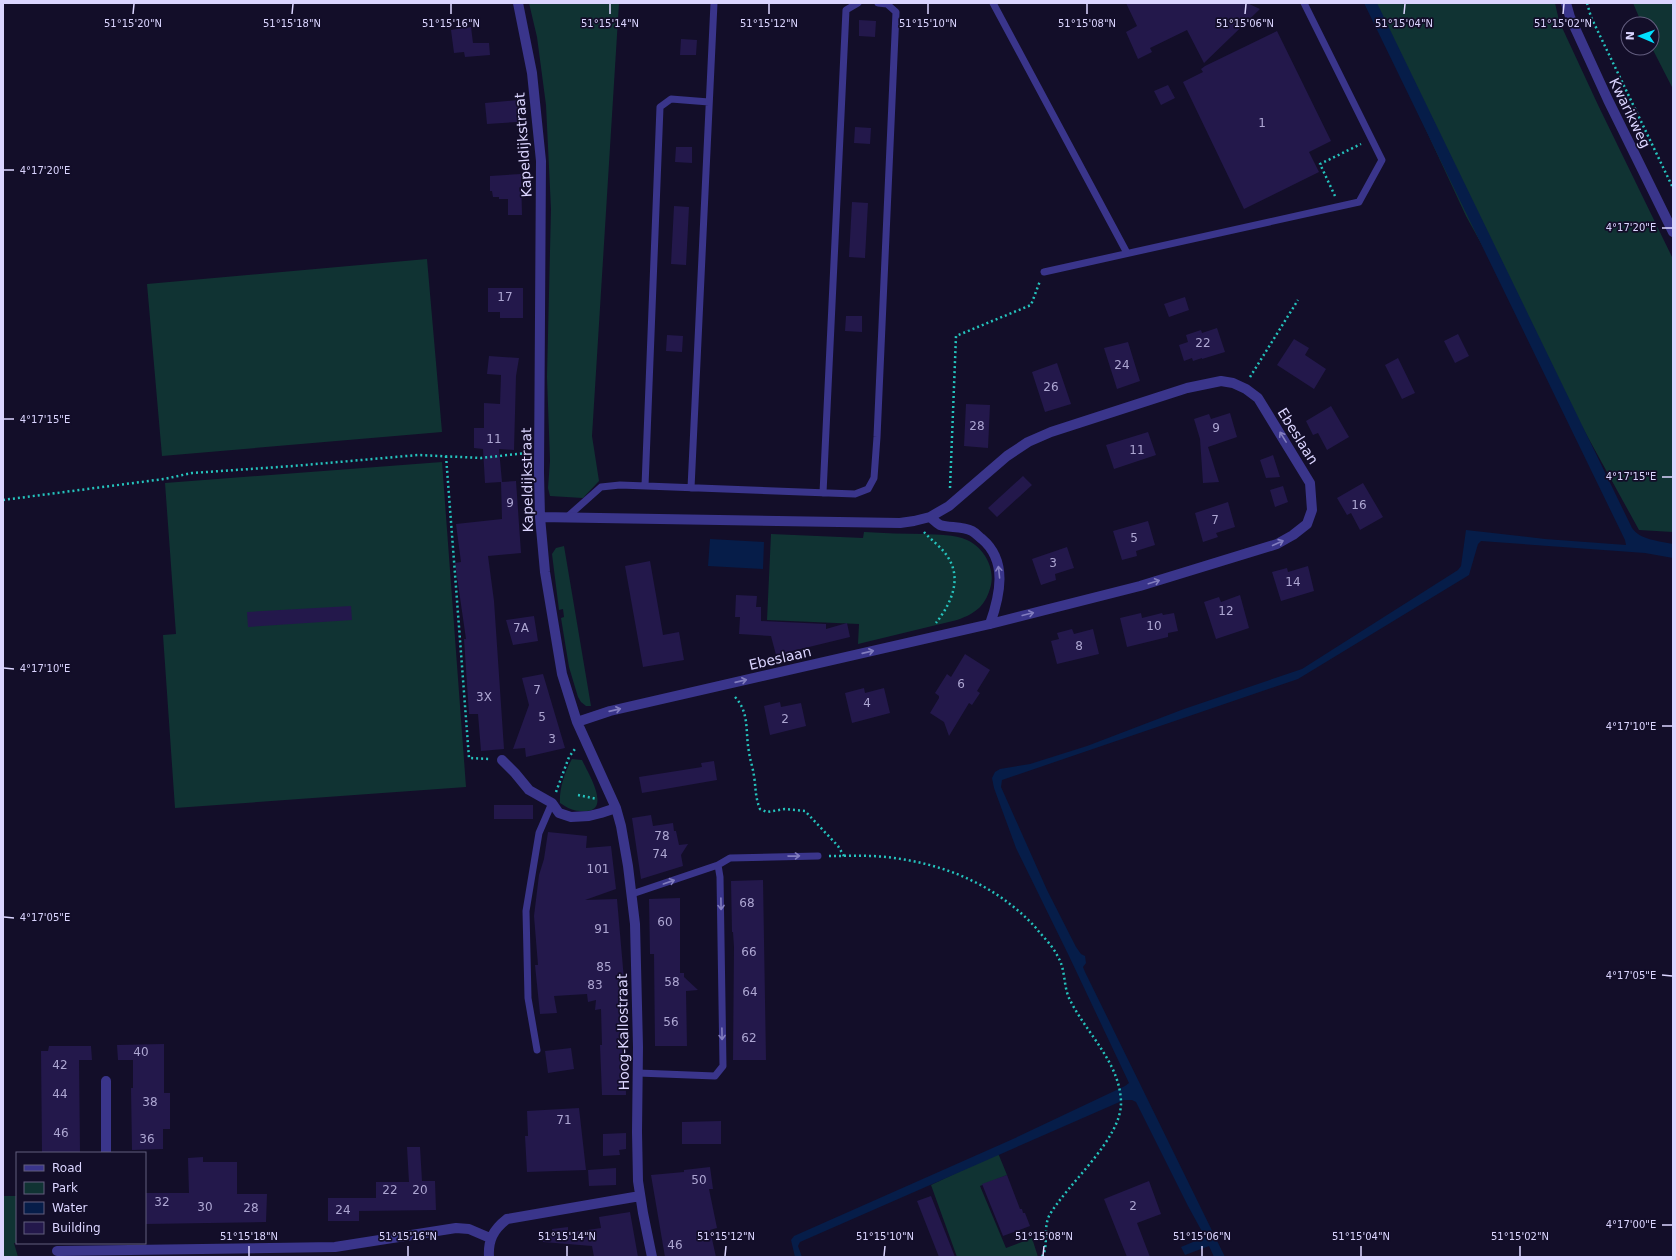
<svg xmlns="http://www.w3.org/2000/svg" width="1676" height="1260" viewBox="0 0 1676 1260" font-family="'DejaVu Sans',sans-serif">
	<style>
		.green { fill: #103333 }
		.water { fill: #061d49 }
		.building { fill: #23184b }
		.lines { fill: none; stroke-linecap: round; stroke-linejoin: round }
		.path { stroke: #25c3bd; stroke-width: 2.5; stroke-dasharray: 2 3; stroke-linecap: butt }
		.service { stroke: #3a358b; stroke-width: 7 }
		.minor { stroke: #3a358b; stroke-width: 10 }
		.tertiary { stroke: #3a358b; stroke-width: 10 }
		.oneway { stroke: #827dbf }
		.ticks { fill: none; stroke: #dbd5ff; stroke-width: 1.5 }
		.labels { text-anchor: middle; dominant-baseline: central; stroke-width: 3.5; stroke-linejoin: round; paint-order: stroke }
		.number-label { font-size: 12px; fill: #ada6d2 }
		.street-label { font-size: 14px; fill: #dbd5ff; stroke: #130e29 }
		.ticks-label { font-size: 10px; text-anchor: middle; fill: #dbd5ff; stroke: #130e29; stroke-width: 3.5; stroke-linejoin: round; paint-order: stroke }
	</style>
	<rect width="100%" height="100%" fill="#130e29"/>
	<path class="green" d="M 529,3 L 619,3 L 592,436 L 599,481 L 583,498 L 550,496 L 548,488 L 550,461 L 547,377 L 551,209 L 546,105 L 537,37 Z
		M 1367,3 L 1555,3 L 1559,21 L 1598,105 L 1673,259 L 1673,532 L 1639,530 L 1466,216 Z
		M 1633,3 L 1673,3 L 1673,89 L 1652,48 L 1652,24 L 1642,24 Z
		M 427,259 L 442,432 L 162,456 L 147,284 Z
		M 442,462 L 466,787 L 175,808 L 163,635 L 176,634 L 165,483 Z
		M 864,532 C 884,533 904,534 925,534 C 938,535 954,534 967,540 C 983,547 995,567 991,585 C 986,605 977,613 957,620 L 858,644 L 859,624 L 767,620 L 771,534 L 863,538 Z
		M 564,546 L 591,706 L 586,706 L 581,702 L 578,697 L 569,667 L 561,618 L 564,617 L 563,609 L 559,610 L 552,554 L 556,548 Z
		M 572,759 L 582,760 C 587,771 611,809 587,811 C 575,812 569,809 560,803 C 559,789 565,771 572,759 Z
		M 998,1153 L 1007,1175 L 980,1186 L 1006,1248 L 1032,1238 L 1038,1257 L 957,1257 L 931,1185 Z
		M 3,1196 L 17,1196 L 17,1243 L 94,1243 L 14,1243 L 18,1257 L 3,1257 Z"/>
	<path class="water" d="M 1364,3 L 1377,3 L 1632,528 C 1640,540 1660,541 1673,544 L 1673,558 L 1645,553 L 1481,541 L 1478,544 L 1469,575 L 1298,679 L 1002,780 L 1001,787 L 1047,890 L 1076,947 L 1081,954 L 1085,956 L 1086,963 L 1083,967 L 1085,972 L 1225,1257 L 1214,1257 L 1209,1246 L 1185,1255 L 1181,1247 L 1205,1237 L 1188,1206 L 1136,1102 L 1132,1100 L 1124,1100 L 800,1242 L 798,1246 L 802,1257 L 795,1257 L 791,1240 L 794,1236 L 1013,1139 L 1125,1086 L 1129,1083 L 1069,956 L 1016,848 L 994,788 L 992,778 L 995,772 L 1000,769 L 1030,764 L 1087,746 L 1184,709 L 1302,669 L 1458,570 L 1461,566 L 1466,530 L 1545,539 L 1626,545 L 1625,540 Z
		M 710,539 L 764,542 L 763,569 L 708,566 Z"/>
	<path class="building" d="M 1126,3 L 1247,3 L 1260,9 L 1204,63 L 1187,30 L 1150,48 L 1152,52 L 1138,59 L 1126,32 L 1137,26 Z
		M 859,20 L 876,21 L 875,37 L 859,36 Z
		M 471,27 L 473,43 L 489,43 L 490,55 L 465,57 L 464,52 L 454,53 L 451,30 Z
		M 1277,31 L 1331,141 L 1309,152 L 1319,172 L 1244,209 L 1183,82 L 1203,72 L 1201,69 L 1205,66 Z
		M 681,39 L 697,40 L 696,55 L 680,55 Z
		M 1168,85 L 1175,98 L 1161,105 L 1154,91 Z
		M 518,100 L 520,114 L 517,114 L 517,122 L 487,124 L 485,103 Z
		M 855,127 L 871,128 L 870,144 L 854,143 Z
		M 676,147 L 692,147 L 692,163 L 675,162 Z
		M 521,174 L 522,215 L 508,215 L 508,199 L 499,199 L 499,197 L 493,197 L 492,191 L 490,191 L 490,176 Z
		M 852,202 L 868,203 L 865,258 L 849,257 Z
		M 674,206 L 689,207 L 686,265 L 671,264 Z
		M 488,288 L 523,288 L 523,318 L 500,318 L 500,312 L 488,312 Z
		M 1185,297 L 1189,310 L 1169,317 L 1164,304 Z
		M 846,316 L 862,316 L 862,332 L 845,331 Z
		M 1217,328 L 1225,352 L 1202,359 L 1202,358 L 1193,361 L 1192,358 L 1184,361 L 1179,345 L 1188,342 L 1186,335 L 1201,330 L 1202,333 Z
		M 1458,334 L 1469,356 L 1455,363 L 1444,341 Z
		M 667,335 L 683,336 L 682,352 L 666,351 Z
		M 1294,339 L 1309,348 L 1305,355 L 1326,369 L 1314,389 L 1277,365 Z
		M 1128,342 L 1140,381 L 1117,389 L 1104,348 Z
		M 489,356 L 519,358 L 516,376 L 514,450 L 499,449 L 502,482 L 516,481 L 521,553 L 488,556 L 494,601 L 504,749 L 481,751 L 478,714 L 469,714 L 464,639 L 466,639 L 455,563 L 461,562 L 456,524 L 502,519 L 501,482 L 485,483 L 483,449 L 474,448 L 474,428 L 484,428 L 484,403 L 500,404 L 501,375 L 487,374 Z
		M 1398,358 L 1415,393 L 1402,399 L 1385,365 Z
		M 1057,363 L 1071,404 L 1045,412 L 1032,372 Z
		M 966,404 L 990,405 L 988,448 L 964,446 Z
		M 1331,406 L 1349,437 L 1327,450 L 1318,433 L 1313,435 L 1306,421 Z
		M 1230,413 L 1237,437 L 1208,447 L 1219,482 L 1203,483 L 1200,439 L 1194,419 L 1209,414 L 1211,419 Z
		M 1148,432 L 1156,455 L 1114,469 L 1106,445 Z
		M 1273,455 L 1280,477 L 1266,478 L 1260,460 Z
		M 1023,476 L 1032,485 L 997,517 L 988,508 Z
		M 1363,483 L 1383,517 L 1360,530 L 1351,513 L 1347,515 L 1337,498 Z
		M 1283,486 L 1288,502 L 1275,507 L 1270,490 Z
		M 1228,502 L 1235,527 L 1216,533 L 1218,537 L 1203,542 L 1195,513 Z
		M 1148,521 L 1155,545 L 1136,551 L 1137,556 L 1122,560 L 1113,531 Z
		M 1067,547 L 1074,568 L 1055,574 L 1056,580 L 1041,585 L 1032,559 Z
		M 650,561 L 663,635 L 679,632 L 684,660 L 643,667 L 625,566 Z
		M 1308,566 L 1314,591 L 1281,601 L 1272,572 L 1287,568 L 1288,572 Z
		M 736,595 L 757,596 L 756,607 L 761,607 L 761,621 L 826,624 L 826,629 L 847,623 L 850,637 L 776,655 L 771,636 L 739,634 L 740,617 L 735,617 Z
		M 1240,595 L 1249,628 L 1216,639 L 1204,602 L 1219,597 L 1221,602 Z
		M 351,606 L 352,620 L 248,627 L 247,612 Z
		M 1141,613 L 1142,618 L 1162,613 L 1163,615 L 1174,613 L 1178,631 L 1168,633 L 1168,637 L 1127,647 L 1120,618 Z
		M 534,616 L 538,641 L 513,645 L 506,620 Z
		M 1072,629 L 1074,634 L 1093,629 L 1099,654 L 1057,664 L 1051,641 L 1059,639 L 1057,633 Z
		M 965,654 L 990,670 L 977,691 L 980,693 L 972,705 L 969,703 L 949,736 L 944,722 L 930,713 L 939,698 L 939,696 L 935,693 L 947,674 L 951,677 Z
		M 543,674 L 565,748 L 526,757 L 525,748 L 513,749 L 529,705 L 522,678 Z
		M 864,688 L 865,693 L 884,688 L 890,713 L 852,723 L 845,693 Z
		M 780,702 L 781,707 L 801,703 L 806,726 L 770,735 L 764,706 Z
		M 714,761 L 717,780 L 642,793 L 639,777 L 702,767 L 701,763 Z
		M 494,805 L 533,805 L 533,819 L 494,819 Z
		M 651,815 L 653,826 L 673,823 L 674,831 L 676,831 L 679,845 L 688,844 L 681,855 L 683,866 L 641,879 L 632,818 Z
		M 548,832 L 587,836 L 586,848 L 611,846 L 616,889 L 585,900 L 617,899 L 625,991 L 626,1095 L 602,1095 L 600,1045 L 602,1045 L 601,1009 L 595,1010 L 596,1000 L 588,1002 L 587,994 L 554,996 L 557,1013 L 540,1014 L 535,965 L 538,965 L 534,916 L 539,875 L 544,859 Z
		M 763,880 L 766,1060 L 733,1060 L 734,947 L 733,932 L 732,932 L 731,881 Z
		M 680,898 L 680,973 L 684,973 L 684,977 L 698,990 L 686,991 L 687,1046 L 655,1046 L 654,954 L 650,954 L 649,899 Z
		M 164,1044 L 164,1093 L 170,1093 L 170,1129 L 163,1129 L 163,1149 L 132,1150 L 131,1088 L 133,1088 L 133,1060 L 118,1060 L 117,1045 Z
		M 49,1046 L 91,1046 L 92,1060 L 79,1060 L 80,1153 L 42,1153 L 41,1051 L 48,1051 Z
		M 571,1048 L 574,1069 L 548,1073 L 545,1051 Z
		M 579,1108 L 586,1170 L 527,1172 L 525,1136 L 528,1136 L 527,1111 Z
		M 721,1121 L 721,1144 L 682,1144 L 682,1122 Z
		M 626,1133 L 626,1149 L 619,1150 L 620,1155 L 603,1156 L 603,1134 Z
		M 407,1147 L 420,1147 L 422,1181 L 435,1181 L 436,1210 L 359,1211 L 359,1221 L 328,1221 L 328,1198 L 376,1198 L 376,1182 L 409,1182 Z
		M 203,1157 L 203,1162 L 237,1162 L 237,1194 L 267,1194 L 266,1222 L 145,1224 L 145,1193 L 189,1193 L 188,1158 Z
		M 710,1167 L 713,1189 L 709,1189 L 717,1228 L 710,1230 L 716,1257 L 665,1257 L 651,1175 L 684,1172 L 684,1170 Z
		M 616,1168 L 616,1185 L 589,1186 L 588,1170 Z
		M 1007,1175 L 1020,1209 L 1022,1209 L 1023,1213 L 1025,1213 L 1030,1226 L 1003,1236 L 982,1184 Z
		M 1149,1181 L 1161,1214 L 1137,1223 L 1150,1257 L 1127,1257 L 1104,1199 Z
		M 931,1196 L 955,1257 L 939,1257 L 917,1201 Z
		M 630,1212 L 638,1257 L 594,1257 L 592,1246 L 543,1242 L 543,1237 L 553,1235 L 552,1229 L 568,1227 L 568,1233 L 601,1228 L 599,1217 Z"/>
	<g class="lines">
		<path class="path" d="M 1587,3 L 1591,17 L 1673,188
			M 1335,196 L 1320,164 L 1361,144
			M 1250,377 L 1298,300
			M 446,456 L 469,758 L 490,759
			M 950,488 L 956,336 L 1031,305 L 1040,281
			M 3,500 L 164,479 L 192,473 L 293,466 L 418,455 L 481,458 L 526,453
			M 924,532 C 932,541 943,548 949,559 C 962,581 950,605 936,623
			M 735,697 C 750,713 745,732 749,752 C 750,760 753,768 754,776 C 756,788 755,797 760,809 L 767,812 L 785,809 L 805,811 L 838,846 L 844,856
			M 556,792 L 569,757 L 575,749
			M 578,795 L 597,799
			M 829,856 C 848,856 867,855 886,857 C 943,863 997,885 1036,928 C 1043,937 1053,946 1058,957 C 1066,970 1063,987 1070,1000 C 1087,1034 1120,1063 1121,1102 C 1122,1139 1067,1184 1049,1216 C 1043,1229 1049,1245 1042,1257"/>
		<path class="service" d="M 993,3 L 1127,253
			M 1044,272 L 1359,202 L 1382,160 L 1304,3
			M 645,486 L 660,107 L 671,99 L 709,102
			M 691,488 L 714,3
			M 823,493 L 846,10 L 858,3
			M 566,518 L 601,487 L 620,485 L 855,494 L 868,489 L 874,478 L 877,437 L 896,12 L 887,4 L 878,3
			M 632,894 L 718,865 L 730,858 L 818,856
			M 537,1050 L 528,998 L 526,911 L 539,833 L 552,803
			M 638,1073 L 715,1076 L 723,1066 L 720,877 L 718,865"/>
		<path class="minor" d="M 518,3 L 532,73 L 541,161 L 539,472 L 540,517 L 545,572 L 562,674 L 577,722 L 616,808 L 621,826 L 628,866 L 635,924 L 638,1047 L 637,1132 L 638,1181 L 643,1213 L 652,1257
			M 540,517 L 900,523 L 914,521 L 930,517 L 949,506 L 1007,456 L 1028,442 L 1051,432 L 1187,388 L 1221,381 L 1233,383 L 1246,389 L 1258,398 L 1310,483 L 1312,510 L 1307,524 L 1293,535 L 1277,544 L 1140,586 L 990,624 L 610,711 L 577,722
			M 930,517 C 933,519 936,523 940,525 C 949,528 962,526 972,531 C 976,533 979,537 982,539 C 1008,561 1000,595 990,624
			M 502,760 L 515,773 L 529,790 L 552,803 L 559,813 L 571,817 L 589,816 L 601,813 L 616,808
			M 106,1081 L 106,1153
			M 57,1251 L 335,1247 L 456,1228 L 469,1229 L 490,1238
			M 489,1257 C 488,1240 493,1230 507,1219 L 640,1196"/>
		<path class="tertiary" d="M 1566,3 L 1570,17 L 1608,100 L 1673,232"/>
	</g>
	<defs><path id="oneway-shaft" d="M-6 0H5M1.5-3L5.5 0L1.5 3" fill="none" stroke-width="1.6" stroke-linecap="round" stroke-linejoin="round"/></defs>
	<g class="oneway">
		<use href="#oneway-shaft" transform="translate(1283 437) rotate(-122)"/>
		<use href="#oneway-shaft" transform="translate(1278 543) rotate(-24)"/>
		<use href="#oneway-shaft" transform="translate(999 572) rotate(-96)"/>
		<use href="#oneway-shaft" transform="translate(1154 582) rotate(-17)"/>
		<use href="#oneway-shaft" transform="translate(1028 614) rotate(-14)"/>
		<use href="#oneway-shaft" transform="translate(868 652) rotate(-13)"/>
		<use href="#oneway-shaft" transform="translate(741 681) rotate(-13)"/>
		<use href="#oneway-shaft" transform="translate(615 710) rotate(-13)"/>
		<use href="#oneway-shaft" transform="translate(794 856) rotate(-1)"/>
		<use href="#oneway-shaft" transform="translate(669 882) rotate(-19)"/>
		<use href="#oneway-shaft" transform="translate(721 904) rotate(89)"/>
		<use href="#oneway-shaft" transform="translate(722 1034) rotate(89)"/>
	</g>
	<path class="ticks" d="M 133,14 L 134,4M 292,14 L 293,4M 451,14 L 451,4M 610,14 L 610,4M 769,14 L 769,4M 928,14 L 928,4M 1087,14 L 1087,4M 1245,14 L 1246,4M 1404,14 L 1405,4M 1563,14 L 1564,4M 4,170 L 14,170M 1662,228 L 1672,228M 4,419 L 14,419M 1662,477 L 1672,477M 4,668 L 14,669M 1662,726 L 1672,726M 4,917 L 14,918M 1662,975 L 1672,976M 1662,1225 L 1672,1225M 249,1256 L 249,1246M 408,1256 L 408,1246M 567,1256 L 567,1246M 725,1256 L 726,1246M 884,1256 L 885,1246M 1043,1256 L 1044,1246M 1202,1256 L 1202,1246M 1361,1256 L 1361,1246M 1520,1256 L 1520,1246"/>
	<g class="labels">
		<g class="number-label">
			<text x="1262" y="123">1</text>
			<text x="505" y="297">17</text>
			<text x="1203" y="343">22</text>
			<text x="1122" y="365">24</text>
			<text x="1051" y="387">26</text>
			<text x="977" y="426">28</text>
			<text x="1216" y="428">9</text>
			<text x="494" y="439">11</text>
			<text x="1137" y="450">11</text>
			<text x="510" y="503">9</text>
			<text x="1359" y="505">16</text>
			<text x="1215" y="520">7</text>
			<text x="1134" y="538">5</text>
			<text x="1053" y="563">3</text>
			<text x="1293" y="582">14</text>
			<text x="1226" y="611">12</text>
			<text x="1154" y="626">10</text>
			<text x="521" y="628">7A</text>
			<text x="1079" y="646">8</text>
			<text x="961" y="684">6</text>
			<text x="537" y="690">7</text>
			<text x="484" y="697">3X</text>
			<text x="867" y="703">4</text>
			<text x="542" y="717">5</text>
			<text x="785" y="719">2</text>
			<text x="552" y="739">3</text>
			<text x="662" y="836">78</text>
			<text x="660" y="854">74</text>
			<text x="598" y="869">101</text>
			<text x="747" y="903">68</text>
			<text x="665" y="922">60</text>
			<text x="602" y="929">91</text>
			<text x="749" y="952">66</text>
			<text x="604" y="967">85</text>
			<text x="672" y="982">58</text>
			<text x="595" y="985">83</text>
			<text x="750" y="992">64</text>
			<text x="671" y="1022">56</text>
			<text x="749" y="1038">62</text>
			<text x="141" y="1052">40</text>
			<text x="60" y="1065">42</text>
			<text x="60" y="1094">44</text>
			<text x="150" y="1102">38</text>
			<text x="564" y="1120">71</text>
			<text x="61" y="1133">46</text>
			<text x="147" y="1139">36</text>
			<text x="699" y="1180">50</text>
			<text x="390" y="1190">22</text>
			<text x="420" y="1190">20</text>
			<text x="162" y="1202">32</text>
			<text x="1133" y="1206">2</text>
			<text x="205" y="1207">30</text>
			<text x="251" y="1208">28</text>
			<text x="343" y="1210">24</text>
			<text x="675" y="1245">46</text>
		</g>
		<g class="street-label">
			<text transform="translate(1630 113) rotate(64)">Kwarikweg</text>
			<text transform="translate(523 145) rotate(-94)">Kapeldijkstraat</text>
			<text transform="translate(1298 436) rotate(58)">Ebeslaan</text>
			<text transform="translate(527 480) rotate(-91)">Kapeldijkstraat</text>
			<text transform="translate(780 658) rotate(-13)">Ebeslaan</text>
			<text transform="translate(623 1032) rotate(-91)">Hoog-Kallostraat</text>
		</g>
	</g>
	<g class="ticks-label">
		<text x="133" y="27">51°15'20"N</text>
		<text x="292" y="27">51°15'18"N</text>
		<text x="451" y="27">51°15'16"N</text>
		<text x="610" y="27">51°15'14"N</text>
		<text x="769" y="27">51°15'12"N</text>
		<text x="928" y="27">51°15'10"N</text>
		<text x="1087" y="27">51°15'08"N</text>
		<text x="1245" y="27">51°15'06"N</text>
		<text x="1404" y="27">51°15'04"N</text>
		<text x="1563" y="27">51°15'02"N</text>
		<text x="45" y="174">4°17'20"E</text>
		<text x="1631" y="231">4°17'20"E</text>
		<text x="45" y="423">4°17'15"E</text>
		<text x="1631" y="480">4°17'15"E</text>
		<text x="45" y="672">4°17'10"E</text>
		<text x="1631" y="730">4°17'10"E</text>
		<text x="45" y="921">4°17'05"E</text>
		<text x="1631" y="979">4°17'05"E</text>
		<text x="1631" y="1228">4°17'00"E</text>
		<text x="249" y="1240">51°15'18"N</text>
		<text x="408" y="1240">51°15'16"N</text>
		<text x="567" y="1240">51°15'14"N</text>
		<text x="726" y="1240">51°15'12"N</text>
		<text x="885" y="1240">51°15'10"N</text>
		<text x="1044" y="1240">51°15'08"N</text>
		<text x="1202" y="1240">51°15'06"N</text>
		<text x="1361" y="1240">51°15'04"N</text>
		<text x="1520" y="1240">51°15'02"N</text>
	</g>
	<rect width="1676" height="1260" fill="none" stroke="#dbd5ff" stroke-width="8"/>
	<rect x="16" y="1152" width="130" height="92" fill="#130e29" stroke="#635e7f"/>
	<rect x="24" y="1165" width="20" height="6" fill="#3a358b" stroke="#635e7f"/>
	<text x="52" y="1172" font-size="12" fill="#dbd5ff">Road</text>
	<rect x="24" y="1182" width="20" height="12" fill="#103333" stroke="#635e7f"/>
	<text x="52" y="1192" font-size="12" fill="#dbd5ff">Park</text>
	<rect x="24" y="1202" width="20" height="12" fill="#061d49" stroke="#635e7f"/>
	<text x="52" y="1212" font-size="12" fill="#dbd5ff">Water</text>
	<rect x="24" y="1222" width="20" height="12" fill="#23184b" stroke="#635e7f"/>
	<text x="52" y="1232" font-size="12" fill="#dbd5ff">Building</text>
	<g transform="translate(1640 36) rotate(272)"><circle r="19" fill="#130e29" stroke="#635e7f"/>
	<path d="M0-3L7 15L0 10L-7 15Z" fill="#01e0ff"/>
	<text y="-6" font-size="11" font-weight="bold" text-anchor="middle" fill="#dbd5ff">N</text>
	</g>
</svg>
